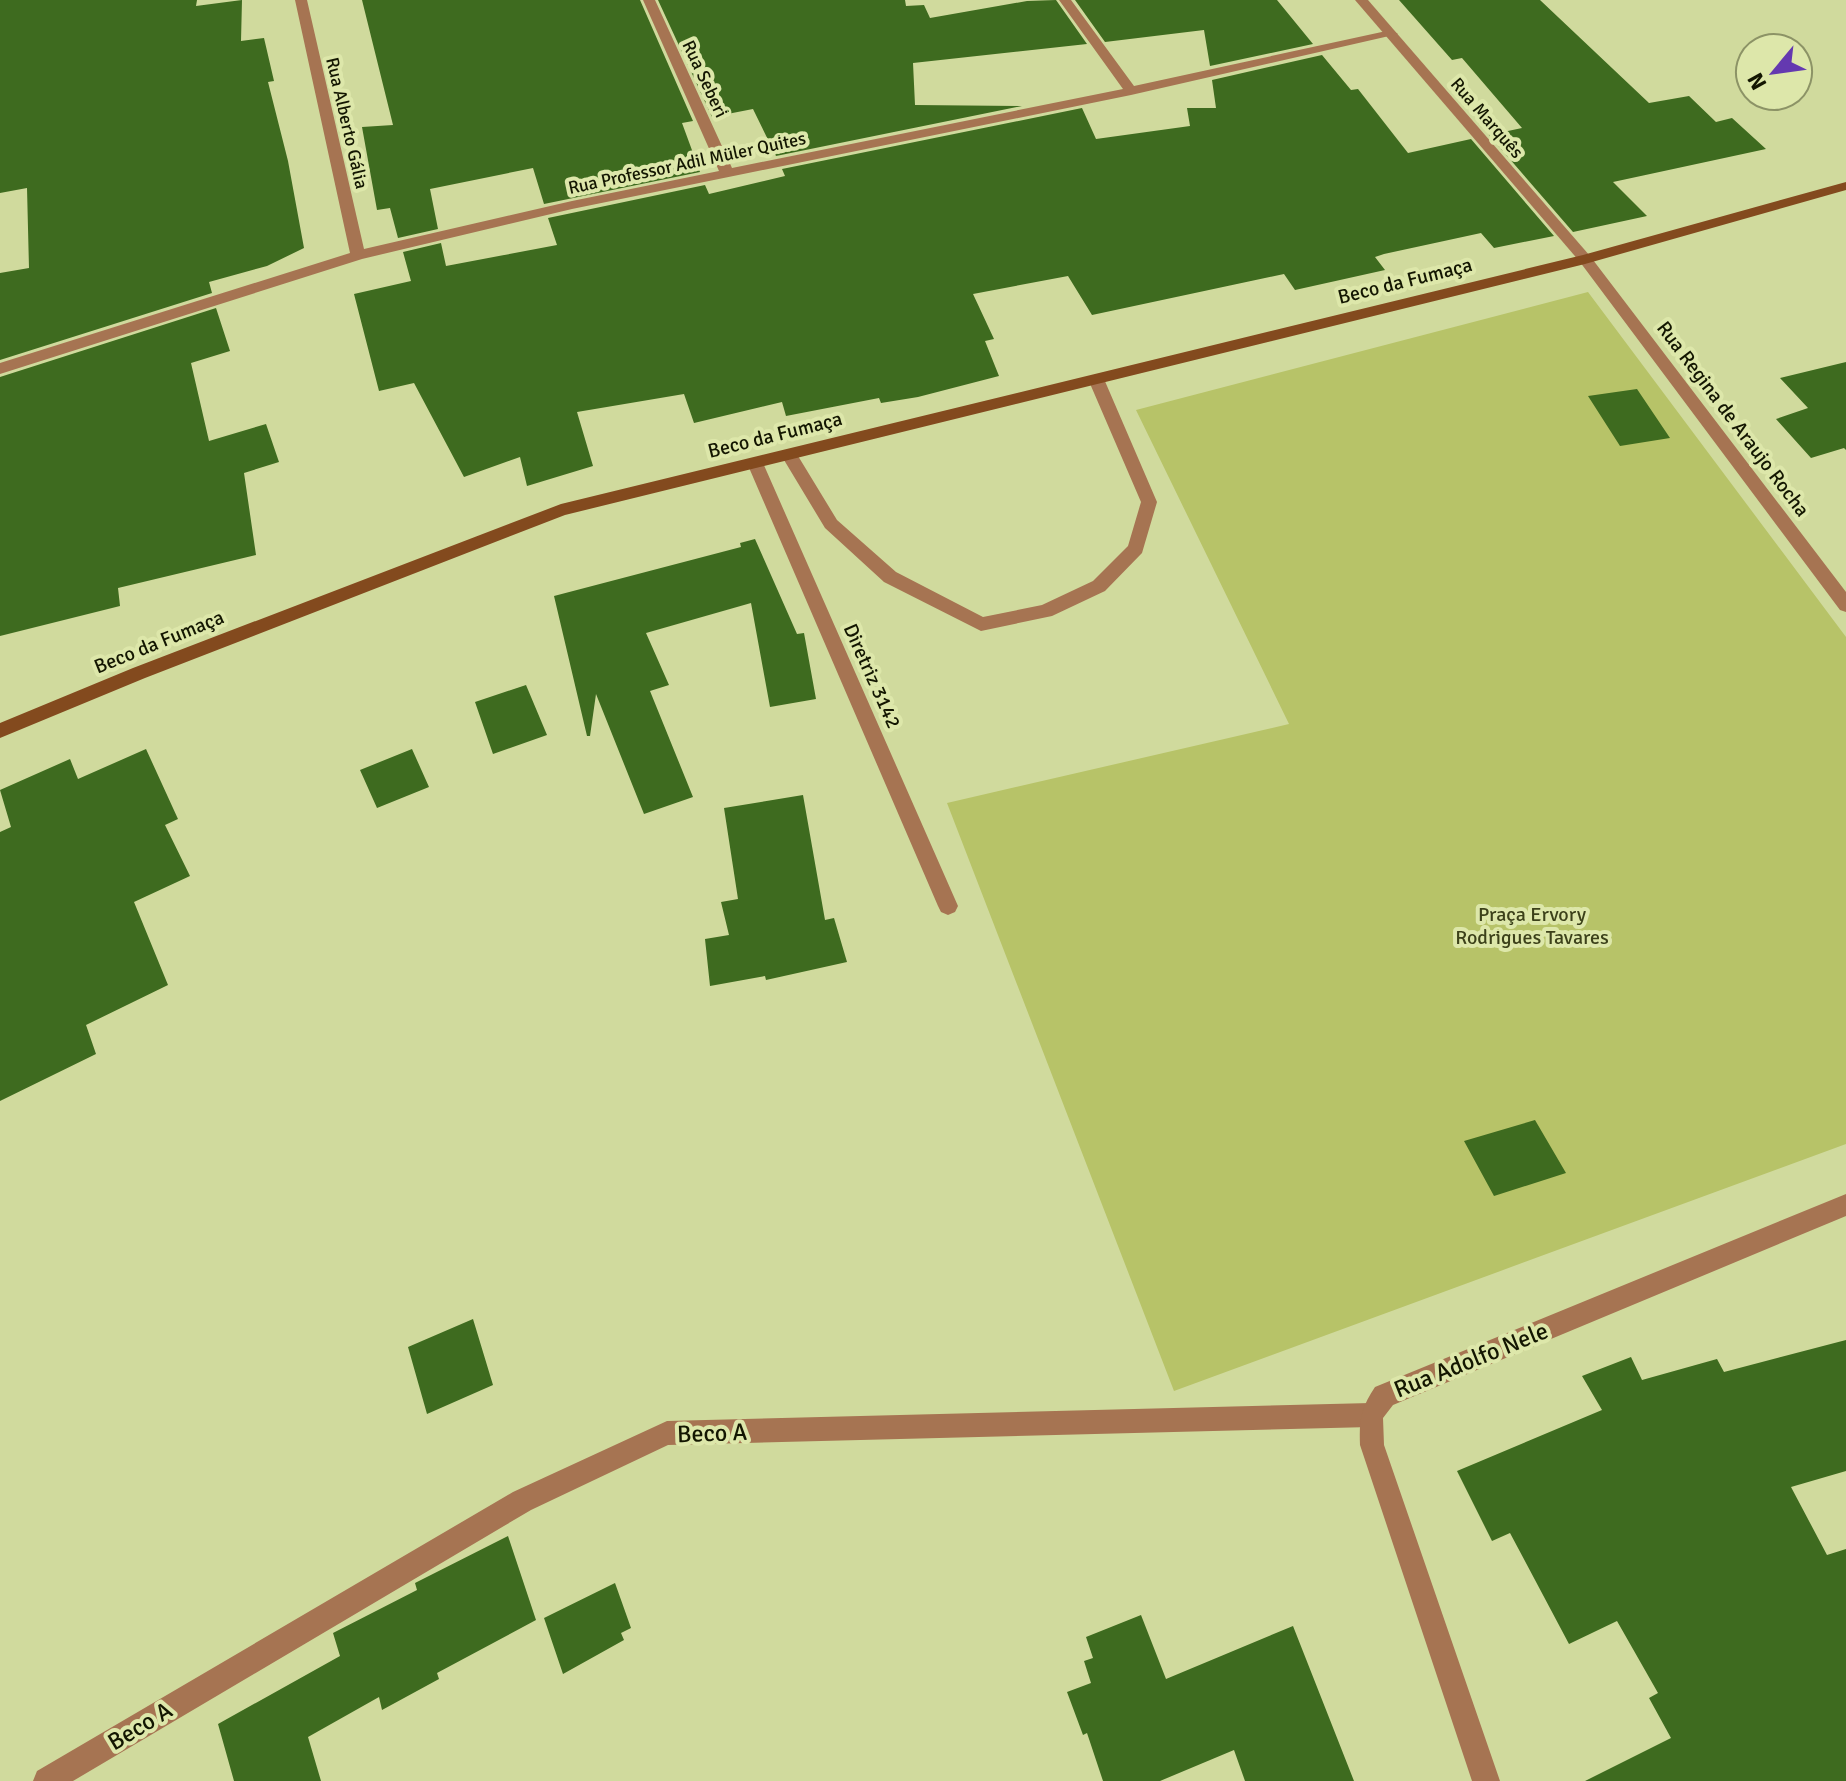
<svg xmlns="http://www.w3.org/2000/svg" width="1846" height="1781" viewBox="0 0 1846 1781" font-family="Signika,sans-serif">
	<style>
		.green { fill: #b7c368 }
		.building { fill: #3e6b1f }
		.lines { fill: none; stroke-linecap: round; stroke-linejoin: round }
		.service { fill: #a67452; fill-rule: evenodd }
		.minor { fill: #a67452; fill-rule: evenodd }
		.tertiary { fill: #a67452; fill-rule: evenodd }
		.secondary { fill: #834a1e; fill-rule: evenodd }
		.labels { text-anchor: middle; dominant-baseline: central; stroke-width: 8; stroke-linejoin: round; paint-order: stroke }
		.far-street-label { font-size: 18px; fill: #131601; stroke: #dde7aa }
		.street-label { font-size: 20px; fill: #131601; stroke: #dde7aa }
		.park-label { font-size: 20px; fill: #3c411a; stroke: #dde7aa }
		.near-street-label { font-size: 24px; fill: #131601; stroke: #dde7aa }
	</style>
	<rect width="100%" height="100%" fill="#d0da9d"/>
	<path class="green" d="M 1588,292 L 1846,637 L 1846,1144 L 1174,1391 L 947,803 L 1289,724 L 1136,410 Z"/>
	<path class="building" d="M 0,0 L 197,0 L 196,6 L 242,0 L 241,41 L 264,38 L 274,81 L 268,82 L 288,161 L 304,248 L 267,266 L 209,282 L 212,293 L 0,360 L 0,273 L 29,268 L 27,188 L 0,193 Z
		M 362,0 L 640,0 L 693,121 L 682,123 L 700,172 L 544,204 L 533,168 L 430,189 L 438,229 L 398,238 L 390,208 L 377,210 L 362,127 L 393,125 Z
		M 658,0 L 905,0 L 906,6 L 924,5 L 930,18 L 1027,1 L 1056,0 L 1087,44 L 913,63 L 915,105 L 1022,106 L 776,156 L 753,109 L 712,117 Z
		M 1075,0 L 1277,0 L 1313,44 L 1210,66 L 1204,30 L 1105,42 Z
		M 1399,0 L 1540,0 L 1649,103 L 1689,96 L 1716,122 L 1732,118 L 1766,149 L 1613,182 L 1647,216 L 1573,232 L 1489,135 L 1522,128 L 1462,58 L 1452,60 Z
		M 1322,55 L 1351,90 L 1358,89 L 1408,153 L 1471,139 L 1554,236 L 1494,248 L 1481,233 L 1384,254 L 1375,257 L 1385,270 L 1295,290 L 1284,274 L 1092,315 L 1068,276 L 973,294 L 994,339 L 985,341 L 999,376 L 918,397 L 881,403 L 879,398 L 786,416 L 782,402 L 694,423 L 684,394 L 577,412 L 593,466 L 527,486 L 520,457 L 464,477 L 414,383 L 379,391 L 354,294 L 411,281 L 403,252 L 441,243 L 446,266 L 557,245 L 548,218 L 705,185 L 709,194 L 785,176 L 782,169 L 1082,108 L 1096,139 L 1190,126 L 1187,108 L 1216,108 L 1212,80 Z
		M 216,308 L 230,351 L 191,363 L 209,441 L 266,424 L 279,462 L 244,473 L 256,555 L 118,588 L 120,606 L 0,636 L 0,377 Z
		M 1846,362 L 1846,450 L 1844,448 L 1811,458 L 1776,419 L 1808,408 L 1780,378 Z
		M 1637,389 L 1670,438 L 1620,446 L 1588,396 Z
		M 755,539 L 797,634 L 804,633 L 816,699 L 770,707 L 751,603 L 646,633 L 669,685 L 650,691 L 693,797 L 644,814 L 596,694 L 590,736 L 587,736 L 554,596 L 741,547 L 740,543 Z
		M 526,685 L 547,735 L 493,754 L 475,702 Z
		M 146,749 L 178,819 L 165,825 L 190,876 L 134,902 L 168,985 L 86,1025 L 96,1054 L 0,1101 L 0,832 L 11,827 L 0,790 L 70,759 L 78,779 Z
		M 412,749 L 429,787 L 377,808 L 360,770 Z
		M 803,795 L 825,920 L 834,918 L 847,962 L 766,980 L 765,976 L 710,986 L 705,939 L 729,935 L 721,902 L 738,899 L 724,808 Z
		M 1535,1120 L 1566,1173 L 1494,1196 L 1464,1141 Z
		M 473,1319 L 493,1385 L 427,1414 L 408,1347 Z
		M 1846,1340 L 1846,1471 L 1791,1487 L 1827,1555 L 1846,1549 L 1846,1781 L 1585,1781 L 1671,1738 L 1649,1698 L 1658,1693 L 1617,1621 L 1569,1644 L 1510,1533 L 1492,1541 L 1457,1471 L 1602,1410 L 1582,1376 L 1631,1357 L 1642,1380 L 1717,1359 L 1724,1372 Z
		M 508,1536 L 536,1620 L 437,1673 L 439,1679 L 382,1710 L 379,1697 L 308,1737 L 321,1781 L 234,1781 L 218,1724 L 340,1656 L 333,1633 L 417,1590 L 415,1583 Z
		M 615,1583 L 631,1628 L 621,1633 L 624,1640 L 563,1674 L 544,1618 Z
		M 1141,1615 L 1166,1679 L 1293,1626 L 1354,1781 L 1245,1781 L 1234,1750 L 1160,1781 L 1103,1781 L 1087,1733 L 1083,1735 L 1067,1692 L 1091,1683 L 1084,1661 L 1093,1658 L 1086,1637 Z"/>
	<g class="lines">
		<path class="service" d="M 1096,374 L 1104,379 L 1157,502 L 1142,553 L 1105,591 L 1052,616 L 981,631 L 884,582 L 825,528 L 781,455 L 789,449 L 795,451 L 837,520 L 896,572 L 983,617 L 1042,605 L 1093,581 L 1128,546 L 1141,502 L 1088,379 Z
			M 755,457 L 763,463 L 958,906 L 955,912 L 948,915 L 941,912 L 938,906 L 747,463 Z
			M 1371,1403 L 1380,1406 L 1383,1415 L 1380,1424 L 1371,1427 L 668,1445 L 531,1510 L 73,1781 L 33,1781 L 37,1771 L 513,1492 L 667,1421 Z"/>
		<path class="minor" d="M 295,0 L 307,0 L 364,249 L 572,201 L 719,171 L 643,0 L 655,0 L 732,168 L 1123,89 L 1059,0 L 1071,0 L 1134,86 L 1391,30 L 1398,34 L 1131,95 L 572,209 L 362,259 L 0,374 L 0,363 L 350,253 Z
			M 1585,254 L 1590,256 L 1846,592 L 1846,612 L 1840,610 L 1580,262 L 1578,259 Z
			M 1846,1194 L 1846,1216 L 1393,1405 L 1383,1418 L 1384,1445 L 1500,1781 L 1472,1781 L 1360,1445 C 1359,1420 1361,1408 1375,1387 Z"/>
		<path class="tertiary" d="M 1355,0 L 1368,0 L 1590,256 L 1590,262 L 1580,262 Z"/>
		<path class="secondary" d="M 1846,182 L 1846,190 L 1585,264 L 565,515 L 145,678 L 0,738 L 0,723 L 133,668 L 561,504 L 1583,255 Z"/>
	</g>
	<g class="labels">
		<g class="far-street-label">
			<text transform="translate(705 79) rotate(65)">Rua Seberi</text>
			<text transform="translate(1487 118) rotate(49)">Rua Marquês</text>
			<text transform="translate(347 123) rotate(77)">Rua Alberto Gália</text>
			<text transform="translate(687 163) rotate(-12)">Rua Professor Adil Müler Quites</text>
		</g>
		<g class="street-label">
			<text transform="translate(1405 281) rotate(-14)">Beco da Fumaça</text>
			<text transform="translate(1733 419) rotate(53)">Rua Regina de Araujo Rocha</text>
			<text transform="translate(775 435) rotate(-14)">Beco da Fumaça</text>
			<text transform="translate(159 642) rotate(-22)">Beco da Fumaça</text>
			<text transform="translate(872 676) rotate(66)">Diretriz 3142</text>
		</g>
		<g class="park-label">
			<text x="1532" y="914">Praça Ervory<tspan x="1532" dy="23">Rodrigues Tavares</tspan></text>
		</g>
		<g class="near-street-label">
			<text transform="translate(1471 1360) rotate(-22)">Rua Adolfo Nele</text>
			<text transform="translate(712 1433) rotate(-2)">Beco A</text>
			<text transform="translate(140 1726) rotate(-31)">Beco A</text>
		</g>
	</g>
	<g transform="translate(1774 72) rotate(241)"><circle r="38" fill="#dde7aa" stroke="#8c9366" stroke-width="2"/>
	<path d="M0-6L14 30L0 20L-14 30Z" fill="#6439b0"/>
	<text y="-12" font-size="22" font-weight="bold" text-anchor="middle" fill="#131601">N</text>
	</g>
</svg>
